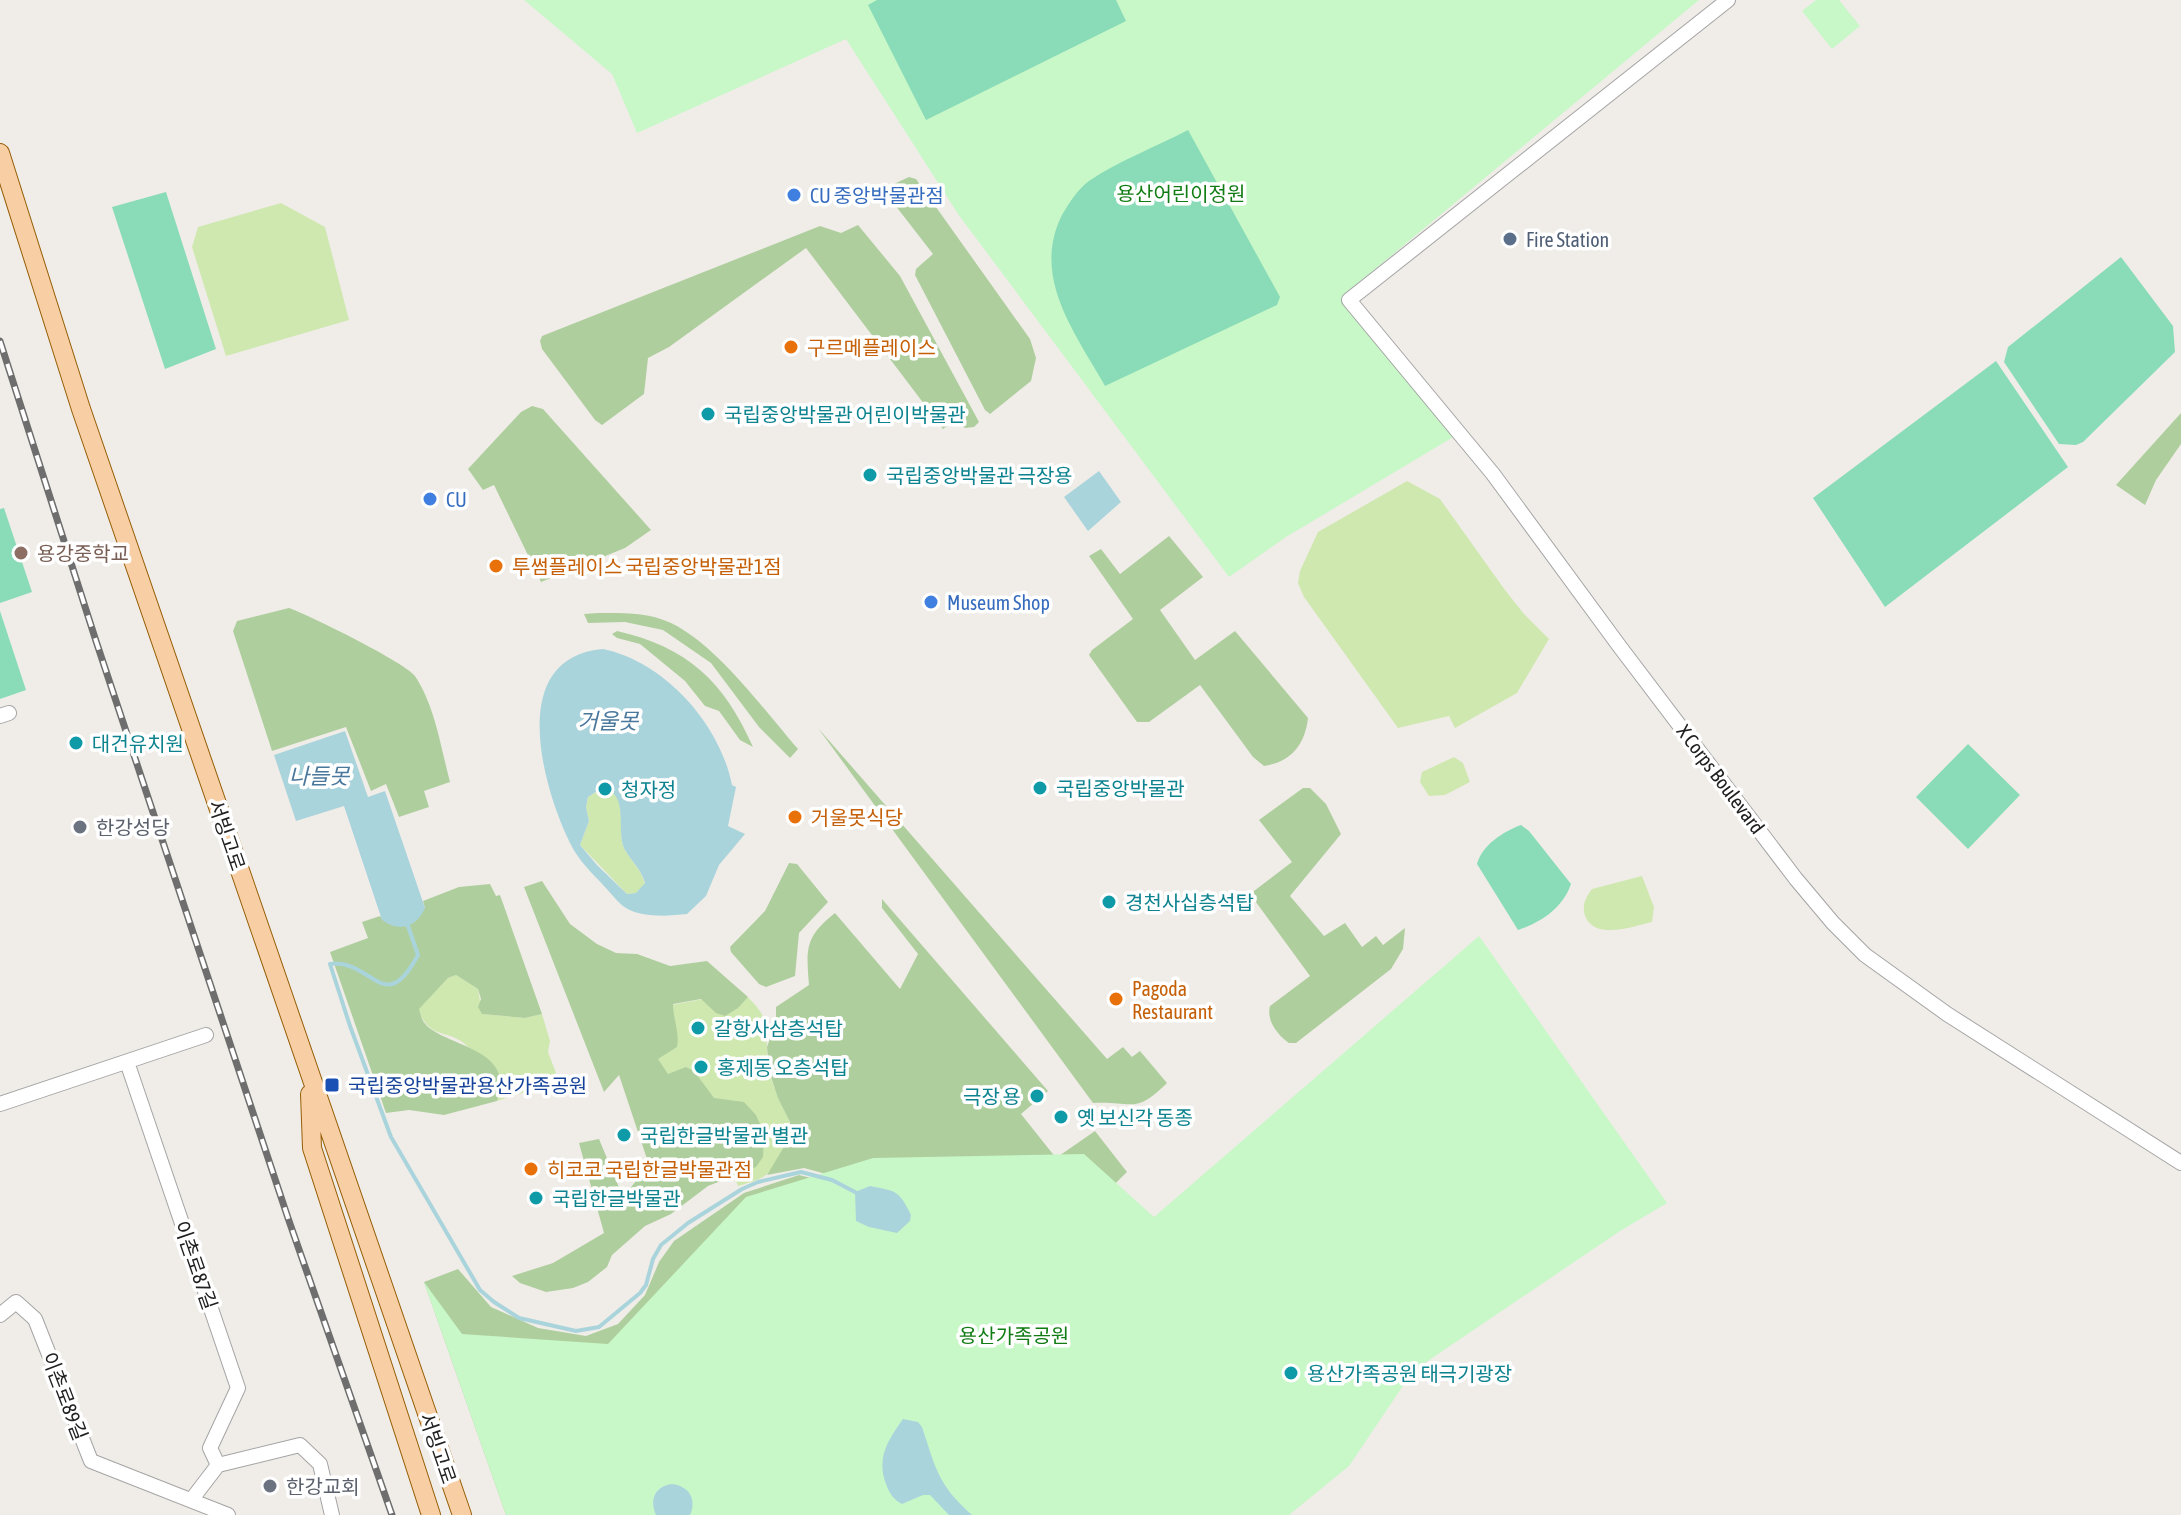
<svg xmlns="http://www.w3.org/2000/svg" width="2181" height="1515" viewBox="0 0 2181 1515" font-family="'Asap Condensed','Noto Sans KR',sans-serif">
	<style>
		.grass { fill: #cfe8b0 }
		.forest { fill: #afce9e }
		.park { fill: #c8f7c8 }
		.pitch { fill: #89dcb7 }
		.water { fill: #aad4dc; fill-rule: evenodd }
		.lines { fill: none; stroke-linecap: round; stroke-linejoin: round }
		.stream { stroke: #aad4dc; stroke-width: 4 }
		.minor-casing { stroke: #a4a4a4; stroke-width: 16 }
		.major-casing { stroke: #965e07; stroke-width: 20 }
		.minor { stroke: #fff; stroke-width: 14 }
		.major { stroke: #f8cfa5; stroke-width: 18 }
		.rail-casing { stroke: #6e6e6e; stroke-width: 7 }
		.rail { stroke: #fff; stroke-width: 4; stroke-dasharray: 12; stroke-linecap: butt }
		.shop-dot { fill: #3f7fe0; stroke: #fff; stroke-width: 3 }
		.service-dot { fill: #5c6f8a; stroke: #fff; stroke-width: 3 }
		.food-dot { fill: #e8710a; stroke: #fff; stroke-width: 3 }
		.culture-dot { fill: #0f9aa8; stroke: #fff; stroke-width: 3 }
		.education-dot { fill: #8d6e63; stroke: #fff; stroke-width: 3 }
		.worship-dot { fill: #6b7280; stroke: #fff; stroke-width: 3 }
		.transit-dot { fill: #1a4fb4; stroke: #fff; stroke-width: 3 }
		.labels { text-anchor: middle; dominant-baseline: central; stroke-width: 7; stroke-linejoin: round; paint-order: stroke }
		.park-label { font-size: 20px; fill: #117c13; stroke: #fff }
		.shop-label { font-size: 20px; fill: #366cbe; stroke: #fff; text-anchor: start }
		.service-label { font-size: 20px; fill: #4e5e75; stroke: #fff; text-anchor: start }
		.food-label { font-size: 20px; fill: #c56008; stroke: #fff; text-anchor: start }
		.culture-label { font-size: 20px; fill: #0d838f; stroke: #fff; text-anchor: start }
		.education-label { font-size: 20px; fill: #785e54; stroke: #fff; text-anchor: start }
		.street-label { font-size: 20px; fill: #202020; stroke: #fff }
		.worship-label { font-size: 20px; fill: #5b616d; stroke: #fff; text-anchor: start }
		.transit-label { font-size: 20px; fill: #164399; stroke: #fff; text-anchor: start }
		.water-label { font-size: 22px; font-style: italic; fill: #4a789d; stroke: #fff }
	</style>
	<rect width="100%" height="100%" fill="#f0ede8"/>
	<path class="grass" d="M 281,203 L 325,227 L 349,320 L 226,356 L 192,247 L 198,227 Z
		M 1407,481 L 1440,499 L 1505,590 L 1524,614 L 1549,639 L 1517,693 L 1455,728 L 1449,716 L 1398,728 L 1304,597 L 1298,583 L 1300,571 L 1318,532 Z
		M 1454,757 L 1463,763 L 1470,782 L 1445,795 L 1429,796 L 1420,782 L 1422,772 Z
		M 602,788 C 632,793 615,830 625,850 C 632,862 641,869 645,884 L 636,893 L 627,894 L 580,845 L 589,821 L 586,807 L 588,797 Z
		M 1642,876 L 1654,907 L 1652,922 C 1634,926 1597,940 1586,918 C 1581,907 1585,898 1592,889 Z
		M 456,975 L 478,989 L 482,1014 L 525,1018 L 542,1014 L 550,1041 L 548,1052 L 556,1073 L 522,1093 L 497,1101 L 501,1091 C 490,1077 480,1057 466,1045 C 447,1028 430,1041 418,1009 L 448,978 Z
		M 742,992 C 778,1023 762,1031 769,1071 C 773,1090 787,1108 790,1124 C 793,1139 779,1164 767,1174 C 761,1180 747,1183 738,1186 L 731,1166 L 663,1081 L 638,1011 Z"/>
	<path class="forest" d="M 909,177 L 916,179 L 1030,339 L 1036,358 L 1031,381 L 990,414 L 985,410 L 915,275 L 916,269 L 933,254 L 888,196 L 862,206 L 858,203 L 859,200 Z
		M 858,225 L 900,276 L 979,422 L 974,427 L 965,428 L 955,420 L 943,429 L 806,248 L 669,347 L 648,358 L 644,394 L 602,425 L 595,420 L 542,349 L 540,341 L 542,336 L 820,226 L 841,233 Z
		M 532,406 L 543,409 L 651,530 L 625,548 L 541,582 L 494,485 L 483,490 L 468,469 L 521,412 Z
		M 2181,413 L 2181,444 L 2156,480 L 2145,505 L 2116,485 Z
		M 1169,536 L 1203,577 L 1160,610 L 1195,660 L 1235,631 L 1308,718 C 1305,745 1291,762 1264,766 L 1253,757 L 1200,685 L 1149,722 L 1137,722 L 1089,655 L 1092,650 L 1133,619 L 1089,556 L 1101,549 L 1120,574 Z
		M 289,608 C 309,615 406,663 415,676 C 435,706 441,748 450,782 L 424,791 L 429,807 L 399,817 L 386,784 L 371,791 L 346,727 L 272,751 L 233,631 L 237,621 Z
		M 598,613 C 623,613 648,612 671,623 C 717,645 764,710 798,749 L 790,758 L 759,727 L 711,663 L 663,630 L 625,622 L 588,623 L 584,614 Z
		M 617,631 C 687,647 724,681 753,747 L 740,740 L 719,711 L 705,706 L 685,681 L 640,644 L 617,638 L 612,634 Z
		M 818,728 L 1107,1059 L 1123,1047 L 1132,1057 L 1140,1051 L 1167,1083 C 1135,1115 1133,1101 1093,1103 Z
		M 1303,788 L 1310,788 L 1326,804 L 1341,834 L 1290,896 L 1324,936 L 1345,923 L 1362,947 L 1376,936 L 1383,945 L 1405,928 L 1403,949 L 1391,969 L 1296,1043 L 1289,1043 C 1278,1035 1266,1021 1270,1006 L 1310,976 L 1250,894 L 1292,862 L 1259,820 Z
		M 789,863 L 797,864 L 828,902 L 799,933 L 795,976 L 766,987 L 759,984 L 731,952 L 730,947 L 765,911 Z
		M 542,881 L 570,924 L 597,944 L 616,953 L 637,954 L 670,966 L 707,961 L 748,997 L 738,1008 L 725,1016 L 716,1013 L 701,999 L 673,1004 C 673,1019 680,1033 677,1047 L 658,1059 L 668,1074 L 686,1067 L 694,1071 L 714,1098 L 744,1102 L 756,1115 L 764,1133 L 763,1157 L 756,1167 L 708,1186 L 671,1214 L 645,1226 L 612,1255 L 607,1267 L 588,1282 L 573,1288 L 546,1292 L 520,1283 L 512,1276 L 553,1263 L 604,1233 L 579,1143 L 599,1139 L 623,1197 L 649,1165 L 619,1075 L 604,1092 L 524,887 Z
		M 490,884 L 496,896 L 500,895 L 542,1014 L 525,1018 L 482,1014 L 478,1007 L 481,999 L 478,989 L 456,975 L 448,978 L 419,1009 C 421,1016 422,1021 427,1026 C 450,1047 517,1050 497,1101 L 444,1115 L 409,1110 L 386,1113 L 330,952 L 368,938 L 362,922 L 380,916 L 383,920 L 425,908 L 423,901 L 459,887 Z
		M 882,899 L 1048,1091 L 1021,1114 L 1056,1158 L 1095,1131 L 1127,1172 L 1076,1222 L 506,1515 L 424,1282 L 458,1269 L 491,1307 L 538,1328 L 586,1336 L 618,1324 L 645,1295 L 659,1262 L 674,1241 L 744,1193 L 799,1175 L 828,1182 L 837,1177 L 804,1168 L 767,1175 L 790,1137 L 790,1122 L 778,1098 L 769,1071 L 767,1047 L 776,1022 L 776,1007 L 809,985 C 806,948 805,937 835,913 L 900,989 L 918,954 L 882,908 Z"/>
	<path class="park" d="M 524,0 L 1699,0 L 1345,294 L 1455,436 L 1286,537 L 1229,577 L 958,214 L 846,39 L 637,133 L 612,74 Z
		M 1816,0 L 1839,0 L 1860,26 L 1832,49 L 1802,11 Z
		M 1479,936 L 1667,1203 L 1620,1231 L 1413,1371 L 1349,1466 L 1289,1515 L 506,1515 L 424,1282 L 462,1334 L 608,1344 L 746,1197 L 873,1158 L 1084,1154 L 1154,1217 Z"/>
	<path class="pitch" d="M 877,0 L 1116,0 L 1126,21 L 926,120 L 868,5 Z
		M 1188,130 L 1280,297 L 1277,305 L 1105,386 C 1075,333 1031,277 1062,215 C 1069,203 1078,189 1089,181 C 1118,161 1156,147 1188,130 Z
		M 166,192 L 216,349 L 165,369 L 112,207 Z
		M 2121,257 L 2173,326 L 2175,352 L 2083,442 L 2076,445 L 2059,444 L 2004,362 L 2008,347 Z
		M 1996,361 L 2068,467 L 1885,607 L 1813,498 Z
		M 4,508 L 32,592 L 0,603 L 0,509 Z
		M 0,611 L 26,690 L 0,699 Z
		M 1968,744 L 2020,795 L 1968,849 L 1916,797 Z
		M 1521,825 L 1529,831 L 1571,884 C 1563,908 1540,923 1518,930 L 1477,864 C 1483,844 1503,832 1521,825 Z"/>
	<path class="water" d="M 1099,471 L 1121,502 L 1088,531 L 1064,497 Z
		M 603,649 C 665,662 720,724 732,785 L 736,787 L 728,826 L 745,834 L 719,865 L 706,896 L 687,914 C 669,916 642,918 626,908 C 618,903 611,893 604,886 C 592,873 578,860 570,843 C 542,786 506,657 603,649 ZM 602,788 C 631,794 615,830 625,850 C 632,862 641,869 645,883 L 636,893 L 627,894 L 597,865 L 580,845 L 589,821 L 586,807 L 588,797 Z
		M 345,731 L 368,797 L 385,791 L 425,908 C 417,927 399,933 382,920 L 344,806 L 296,821 L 274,755 Z
		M 870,1186 C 896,1191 899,1190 911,1215 L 910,1221 L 897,1233 L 869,1227 L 856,1221 L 855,1192 Z
		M 903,1419 L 918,1422 L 922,1427 C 936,1469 938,1485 972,1515 L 949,1515 L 930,1495 L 923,1495 L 902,1504 C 894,1500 889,1493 886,1484 C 876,1458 888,1440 903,1419 Z
		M 672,1484 C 689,1486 697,1499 690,1515 L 656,1515 C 649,1500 655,1486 672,1484 Z"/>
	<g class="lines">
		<path class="stream" d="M 408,926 L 418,955 C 384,1019 372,958 330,964 L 350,1026 L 391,1137 L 480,1290 L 494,1302 L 519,1318 L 576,1331 L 599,1327 L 640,1293 L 646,1285 L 653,1259 L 661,1245 L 688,1223 L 742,1189 L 758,1182 L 801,1172 L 832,1180 L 855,1192"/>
		<g class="minor-casing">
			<path id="minor" d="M 1728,0 L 1349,300 L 1493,474 L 1620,647 L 1796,879 L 1833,923 L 1865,955 L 1947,1014 L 2181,1163
				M 0,716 L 9,713
				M 127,1062 L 238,1388 L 210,1448 L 218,1465
				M 0,1104 L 206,1035
				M 0,1315 L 16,1302 L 35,1319 L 91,1461 L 228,1515
				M 192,1499 L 218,1465 L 300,1445 L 320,1464 L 332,1515"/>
		</g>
		<g class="major-casing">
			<path id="major" d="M 0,153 L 81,409 L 462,1515
				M 310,1094 L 312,1148 L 431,1515"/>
		</g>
		<use href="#minor" class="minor"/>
		<use href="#major" class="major"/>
		<g class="rail-casing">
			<path id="rail" d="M 0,341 L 96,641 L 288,1218 L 392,1515"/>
		</g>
		<use href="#rail" class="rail"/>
	</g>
	<g class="shop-dot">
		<circle cx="794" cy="195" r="8"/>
		<circle cx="430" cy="499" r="8"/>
		<circle cx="931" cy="602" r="8"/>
	</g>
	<circle class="service-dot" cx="1510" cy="239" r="8"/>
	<g class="food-dot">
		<circle cx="791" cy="347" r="8"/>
		<circle cx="496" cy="566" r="8"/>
		<circle cx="795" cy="817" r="8"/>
		<circle cx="1116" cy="999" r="8"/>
		<circle cx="531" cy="1169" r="8"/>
	</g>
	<g class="culture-dot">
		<circle cx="708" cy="414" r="8"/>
		<circle cx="870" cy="475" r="8"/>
		<circle cx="76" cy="743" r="8"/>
		<circle cx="1040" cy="788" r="8"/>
		<circle cx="605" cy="789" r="8"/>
		<circle cx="1109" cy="902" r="8"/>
		<circle cx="698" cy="1028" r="8"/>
		<circle cx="701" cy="1067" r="8"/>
		<circle cx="1037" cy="1096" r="8"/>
		<circle cx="1061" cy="1117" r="8"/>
		<circle cx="624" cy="1135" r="8"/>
		<circle cx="536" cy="1198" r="8"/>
		<circle cx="1291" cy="1373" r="8"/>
	</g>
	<circle class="education-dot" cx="21" cy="553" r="8"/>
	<g class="worship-dot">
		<circle cx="80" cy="827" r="8"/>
		<circle cx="270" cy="1486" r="8"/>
	</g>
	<rect class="transit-dot" x="324" y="1077" width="16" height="16" rx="4"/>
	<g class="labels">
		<g class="park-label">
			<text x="1181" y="193">용산어린이정원</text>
			<text x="1014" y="1335">용산가족공원</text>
		</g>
		<g class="shop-label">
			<text x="810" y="195">CU 중앙박물관점</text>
			<text x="446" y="499">CU</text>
			<text x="947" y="602">Museum Shop</text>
		</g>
		<g class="service-label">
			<text x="1526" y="239">Fire Station</text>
		</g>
		<g class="food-label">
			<text x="807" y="347">구르메플레이스</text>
			<text x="512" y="566">투썸플레이스 국립중앙박물관1점</text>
			<text x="811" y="817">거울못식당</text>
			<text x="1132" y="988">Pagoda<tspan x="1132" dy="23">Restaurant</tspan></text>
			<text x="547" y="1169">히코코 국립한글박물관점</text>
		</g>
		<g class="culture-label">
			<text x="724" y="414">국립중앙박물관 어린이박물관</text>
			<text x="886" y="475">국립중앙박물관 극장용</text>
			<text x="92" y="743">대건유치원</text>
			<text x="1056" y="788">국립중앙박물관</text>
			<text x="621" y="789">청자정</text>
			<text x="1125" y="902">경천사십층석탑</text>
			<text x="714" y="1028">갈항사삼층석탑</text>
			<text x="717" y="1067">홍제동 오층석탑</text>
			<text x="1021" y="1096" text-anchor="end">극장 용</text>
			<text x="1077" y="1117">옛 보신각 동종</text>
			<text x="640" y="1135">국립한글박물관 별관</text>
			<text x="552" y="1198">국립한글박물관</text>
			<text x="1307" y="1373">용산가족공원 태극기광장</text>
		</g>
		<g class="education-label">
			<text x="37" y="553">용강중학교</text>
		</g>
		<g class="street-label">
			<text transform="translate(1721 779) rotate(53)">X Corps Boulevard</text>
			<text transform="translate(227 835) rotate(71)">서빙고로</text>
			<text transform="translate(196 1265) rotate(71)">이촌로87길</text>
			<text transform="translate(65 1396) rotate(69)">이촌로89길</text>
			<text transform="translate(438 1448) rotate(71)">서빙고로</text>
		</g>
		<g class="worship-label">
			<text x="96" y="827">한강성당</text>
			<text x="286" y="1486">한강교회</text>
		</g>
		<g class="transit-label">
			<text x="348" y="1085">국립중앙박물관용산가족공원</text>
		</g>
		<g class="water-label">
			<text x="608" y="721">거울못</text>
			<text x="319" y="776">나들못</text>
		</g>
	</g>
</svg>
